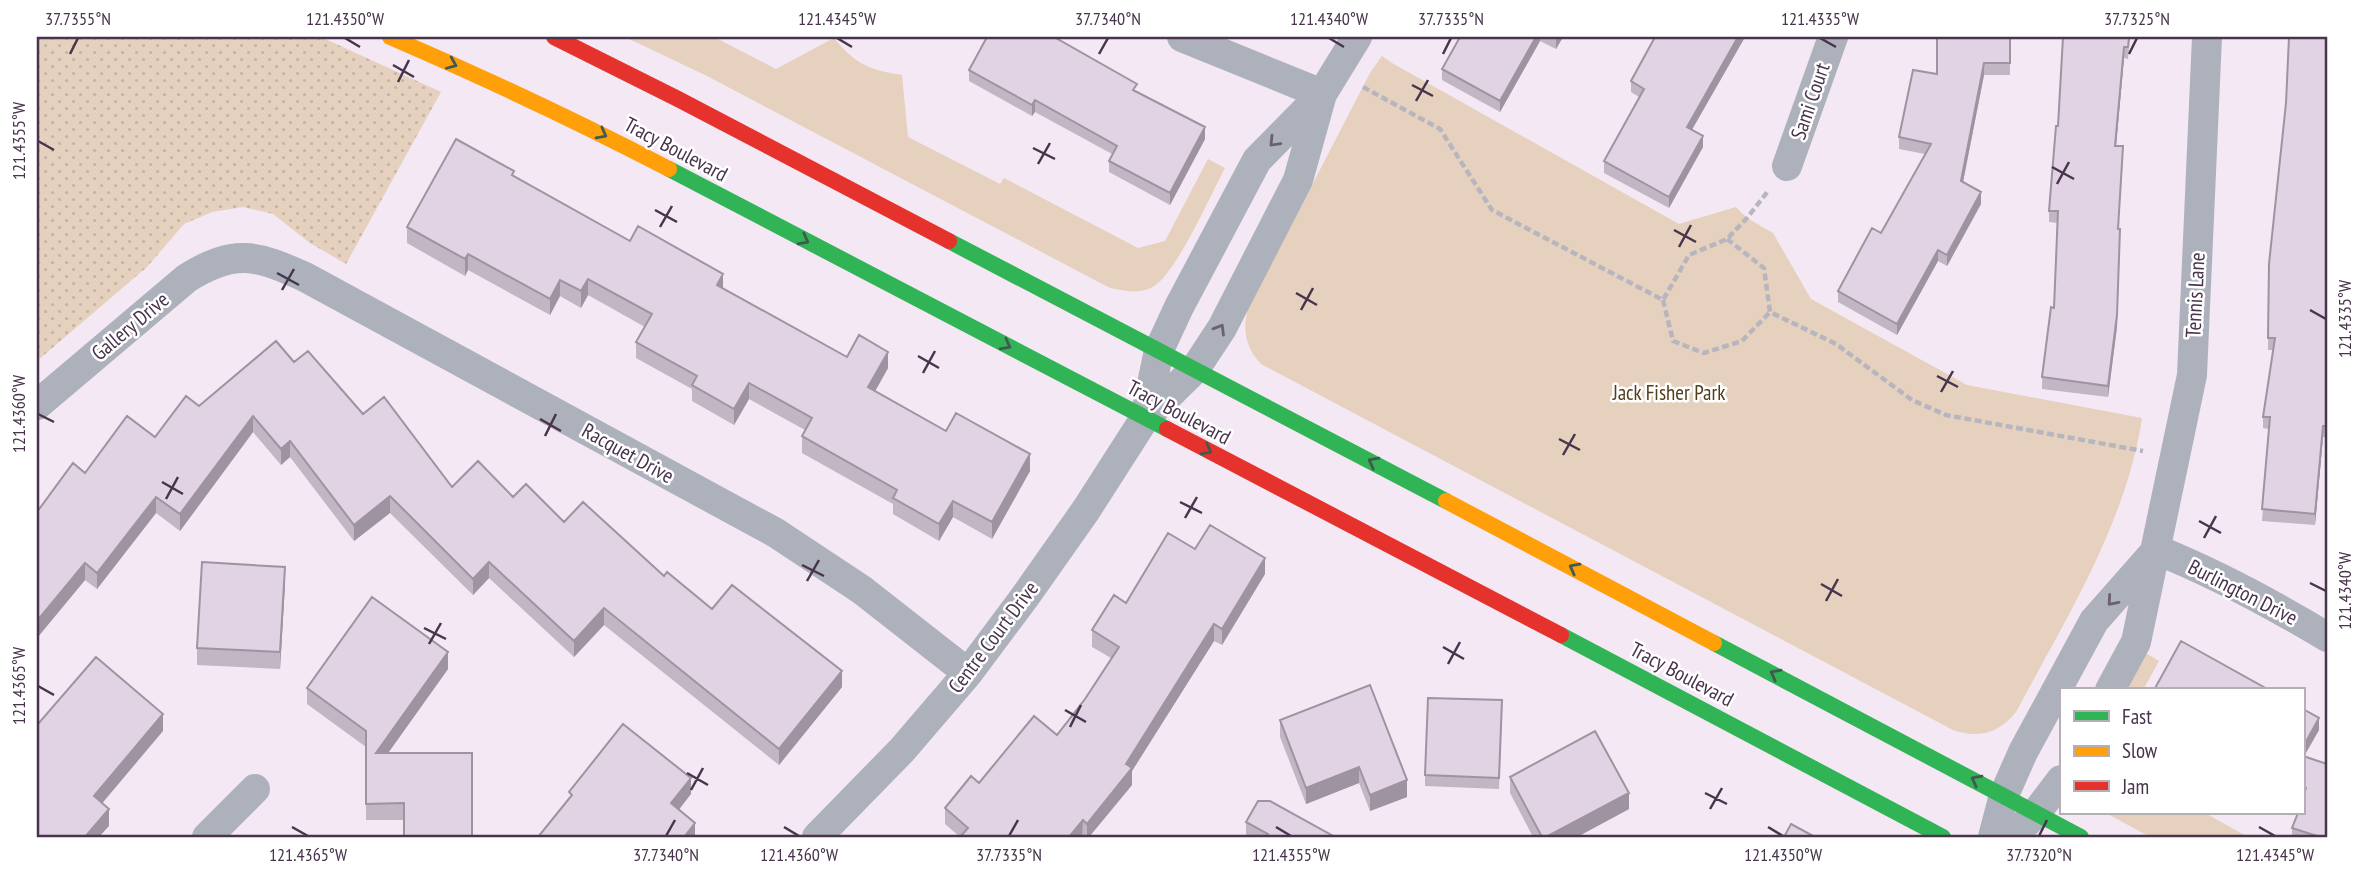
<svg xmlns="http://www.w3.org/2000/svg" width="2364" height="874" viewBox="0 0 2364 874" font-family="'PT Sans Narrow',sans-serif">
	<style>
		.grass { fill: url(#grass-dots) }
		.park { fill: #e5d1be }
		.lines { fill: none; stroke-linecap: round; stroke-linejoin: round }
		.path { stroke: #b7b6bf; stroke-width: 4.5; stroke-dasharray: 7 3.5; stroke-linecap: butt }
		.street { stroke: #adb1bb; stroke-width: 30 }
		.fast { stroke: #30b455; stroke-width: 16 }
		.slow { stroke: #ff9f0a; stroke-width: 16 }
		.jam { stroke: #e5322d; stroke-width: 16 }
		.wall { fill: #c2b5c4 }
		.shaded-wall { fill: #9e93a0 }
		.building { fill: #e1d2e4; stroke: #9e93a0; stroke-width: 2 }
		.oneway { stroke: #415a4f }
		.oneway2 { stroke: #6b6073 }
		.ticks { fill: none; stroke: #48344c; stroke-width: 2.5 }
		.labels { text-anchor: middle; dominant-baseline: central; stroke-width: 5; stroke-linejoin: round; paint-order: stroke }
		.street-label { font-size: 21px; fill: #48344c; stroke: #fff }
		.park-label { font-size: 21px; fill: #503e1d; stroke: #fff }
		.neatline { fill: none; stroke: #48344c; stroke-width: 2.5 }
		.ticks-label { font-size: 18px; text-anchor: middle; fill: #48344c }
	</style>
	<defs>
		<pattern id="grass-dots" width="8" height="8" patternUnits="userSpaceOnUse" patternTransform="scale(1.75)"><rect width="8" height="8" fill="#e5d1be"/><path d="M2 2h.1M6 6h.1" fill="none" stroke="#c6b4a5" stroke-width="1.8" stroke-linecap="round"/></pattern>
	</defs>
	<rect width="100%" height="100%" fill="#f3e8f4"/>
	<path class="grass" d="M 37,37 L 321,37 L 441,92 L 346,264 L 310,243 L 273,214 L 243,207 L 212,212 L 184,224 L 147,267 L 37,361 Z"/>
	<path class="park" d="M 625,37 L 714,37 L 776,69 L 834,38 C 855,64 869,70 902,75 L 908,137 L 1000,184 L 1004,178 L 1138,248 L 1165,241 L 1208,159 L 1225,168 C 1211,194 1175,277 1151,288 C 1137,294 1122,291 1108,287 L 707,76 Z
		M 1382,56 L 1392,63 L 1679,224 L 1736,207 L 1747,218 L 1773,233 L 1811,299 L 1967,385 L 2142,418 C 2126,524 2066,618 2016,712 C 1999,733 1979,739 1953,730 L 1261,364 C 1246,348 1242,331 1248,309 L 1370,73 Z
		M 2146,653 L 2159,661 L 2143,690 L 2126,690 Z
		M 2106,813 L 2205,813 L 2248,837 L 2150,837 Z"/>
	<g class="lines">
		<path class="path" d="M 1363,87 L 1440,129 L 1492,210 L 1663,300 L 1689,255 L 1727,239 L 1747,218 L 1768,191
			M 1727,239 L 1764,268 L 1770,312 L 1836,344 L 1912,400 L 1946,415 L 2143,451
			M 1663,300 L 1673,341 L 1704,353 L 1742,341 L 1770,312"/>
		<path class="street" d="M 1182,37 L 1322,94
			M 1787,166 L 1833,37
			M 37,405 L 187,278 C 235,248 256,255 305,277 L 776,533 L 862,590 L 968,673
			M 1145,418 L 1159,350 L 1179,307 L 1257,160 L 1322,94 L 1357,37
			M 2157,550 C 2217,574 2272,604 2327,637
			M 2110,690 L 2136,642 L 2192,375 L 2207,37
			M 207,837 L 255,789
			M 817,837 L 902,750 L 968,673 L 1024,598 L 1086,510 L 1145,418 L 1195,369 L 1222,328 L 1298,180 L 1322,94
			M 1993,837 L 2004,795 L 2023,752 L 2094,621 L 2154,553
			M 2012,837 L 2036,813 L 2061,780"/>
		<path class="fast" d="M 669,169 L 1167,429
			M 949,241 L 1446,501
			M 1561,635 L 1943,837
			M 1714,643 L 2081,837"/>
		<path class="slow" d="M 390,37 C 485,78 577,121 669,169
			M 1446,501 L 1714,643"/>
		<path class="jam" d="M 554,37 L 678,99 L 949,241
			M 1167,429 L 1561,635"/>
	</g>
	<path class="wall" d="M 1460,37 L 1563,37 L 1556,49 L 1540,41 L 1500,112 L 1442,80 L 1442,69 Z
		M 1655,37 L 1745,37 L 1692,130 L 1703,147 L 1669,208 L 1604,173 L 1604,161 L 1639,97 L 1631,92 L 1631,81 Z
		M 2010,37 L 2010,75 L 1984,75 L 1963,182 L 1981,204 L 1947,266 L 1938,261 L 1897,335 L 1838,302 L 1838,291 L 1881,233 L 1925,154 L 1899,149 L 1899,137 L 1937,74 Z
		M 2130,37 L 2128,59 L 2124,58 L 2116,146 L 2123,158 L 2118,229 L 2117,327 L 2108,397 L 2042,389 L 2042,377 L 2054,308 L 2057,223 L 2049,222 L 2049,211 L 2058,126 Z
		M 2327,37 L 2327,438 L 2323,437 L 2315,525 L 2262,521 L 2269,429 L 2263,428 L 2263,417 L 2273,350 L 2268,350 L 2269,264 L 2286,103 Z
		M 969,70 L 1137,92 L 1205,139 L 1170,205 L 1109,172 L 1109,161 L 1112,154 L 1035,112 L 1032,116 L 969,81 Z
		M 514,176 L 630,241 L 723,288 L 847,357 L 888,368 L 875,391 L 946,431 L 1030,471 L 992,539 L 953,517 L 939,541 L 893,514 L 893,504 L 802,453 L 802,436 L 805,430 L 749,399 L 734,425 L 692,401 L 692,389 L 636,358 L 636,342 L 645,327 L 588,295 L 581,308 L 560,296 L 550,315 L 468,270 L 465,276 L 407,243 L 407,227 Z
		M 294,362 L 363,414 L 452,487 L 513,497 L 564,522 L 664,576 L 712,609 L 842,687 L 779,765 L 604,625 L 574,657 L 489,578 L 473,595 L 390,513 L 354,541 L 290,457 L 281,465 L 253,432 L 180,531 L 156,513 L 97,589 L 85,580 L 37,638 L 37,512 L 85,473 L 155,437 L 199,406 Z
		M 1195,549 L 1265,574 L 1222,645 L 1214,641 L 1132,771 L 1132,785 L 1089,837 L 960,837 L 945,824 L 945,808 L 979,783 L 1057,735 L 1085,699 L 1111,658 L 1092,647 L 1092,630 Z
		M 285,583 L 280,669 L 197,665 L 197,648 Z
		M 448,669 L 388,753 L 472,753 L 404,820 L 366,820 L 366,747 L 307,704 L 307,688 Z
		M 2303,709 L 2319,730 L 2304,756 L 2327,837 L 2292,837 L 2292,828 L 2303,813 Z
		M 1502,712 L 1499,789 L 1425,786 L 1425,775 Z
		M 1280,720 L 1407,797 L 1370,811 L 1359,783 L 1306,804 L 1280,737 Z
		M 1510,777 L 1629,809 L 1577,837 L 1533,837 L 1510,793 Z
		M 1246,822 L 1335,837 L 1246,837 Z"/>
	<path class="shaded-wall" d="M 1536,37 L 1540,37 L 1540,41 L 1500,112 L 1500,101 Z
		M 1556,37 L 1563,37 L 1556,49 Z
		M 1738,37 L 1745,37 L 1687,138 L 1687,127 Z
		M 2124,47 L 2124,58 L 2115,157 L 2115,146 Z
		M 1984,63 L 1984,75 L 1961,192 L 1961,181 Z
		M 1035,100 L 1035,112 L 1032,116 L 1032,105 Z
		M 1205,127 L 1205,139 L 1170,205 L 1170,193 Z
		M 1703,136 L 1703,147 L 1669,208 L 1669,197 Z
		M 1981,192 L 1981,204 L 1947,266 L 1947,255 Z
		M 2120,241 L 2117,327 L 2108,397 L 2108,386 Z
		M 1938,250 L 1938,261 L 1897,335 L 1897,324 Z
		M 468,254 L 468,270 L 465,276 L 465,259 Z
		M 723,274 L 723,290 L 717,285 Z
		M 588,279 L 588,295 L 581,308 L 581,291 Z
		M 560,280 L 560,296 L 550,315 L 550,299 Z
		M 888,352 L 888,368 L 868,404 L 868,387 Z
		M 749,383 L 749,399 L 734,425 L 734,409 Z
		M 253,416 L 253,432 L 180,531 L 180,514 Z
		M 2323,426 L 2323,437 L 2315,525 L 2315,514 Z
		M 290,441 L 290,457 L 281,465 L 281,449 Z
		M 1030,454 L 1030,471 L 992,539 L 992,522 Z
		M 390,496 L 390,513 L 354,541 L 354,525 Z
		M 156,497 L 156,513 L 97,589 L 97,573 Z
		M 953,501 L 953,517 L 939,541 L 939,524 Z
		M 1265,558 L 1265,574 L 1222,645 L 1222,629 Z
		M 489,562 L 489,578 L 473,595 L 473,579 Z
		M 85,563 L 85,580 L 37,638 L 37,621 Z
		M 285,567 L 285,583 L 280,669 L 280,652 Z
		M 604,608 L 604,625 L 574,657 L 574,641 Z
		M 1214,624 L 1214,641 L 1132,771 L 1132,785 L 1089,837 L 1087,837 L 1087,824 Z
		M 448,652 L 448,669 L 376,770 L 376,753 Z
		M 842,671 L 842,687 L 779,765 L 779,749 Z
		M 163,714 L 163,731 L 94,813 L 94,796 Z
		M 2319,718 L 2319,730 L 2303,758 L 2303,747 Z
		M 1359,767 L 1359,783 L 1306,804 L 1306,788 Z
		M 691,778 L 691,794 L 671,820 L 671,803 Z
		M 1407,780 L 1407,797 L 1370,811 L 1370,795 Z
		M 1629,793 L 1629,809 L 1577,837 L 1546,837 Z
		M 109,809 L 109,826 L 99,837 L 85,837 Z
		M 1083,820 L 1082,837 L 1069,837 Z
		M 695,823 L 695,837 L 684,837 Z"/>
	<path class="building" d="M 987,37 L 1054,37 L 1137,84 L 1133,90 L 1205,127 L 1170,193 L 1109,161 L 1117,146 L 1035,100 L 1032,105 L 969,70 Z
		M 1460,37 L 1536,37 L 1500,101 L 1442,69 Z
		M 1655,37 L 1738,37 L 1687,127 L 1703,136 L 1669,197 L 1604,161 L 1644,89 L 1631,81 Z
		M 1937,37 L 2010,37 L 2010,63 L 1984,63 L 1961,181 L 1981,192 L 1947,255 L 1938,250 L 1897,324 L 1838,291 L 1872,228 L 1881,233 L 1931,144 L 1899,137 L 1913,70 L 1937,74 Z
		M 2063,37 L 2129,37 L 2128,47 L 2124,47 L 2115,146 L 2123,146 L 2118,229 L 2120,229 L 2117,315 L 2108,386 L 2042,377 L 2051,307 L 2054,308 L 2058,211 L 2049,211 L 2056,126 L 2058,126 Z
		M 2289,37 L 2327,37 L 2327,426 L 2323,426 L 2315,514 L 2262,509 L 2270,417 L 2263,417 L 2275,338 L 2268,338 L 2269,264 L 2286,103 Z
		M 456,139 L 514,171 L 512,175 L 630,241 L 638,226 L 723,274 L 717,285 L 847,357 L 859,335 L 888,352 L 868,387 L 946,431 L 956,413 L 1030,454 L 992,522 L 953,501 L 939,524 L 893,498 L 897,490 L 802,436 L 812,418 L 749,383 L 734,409 L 692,385 L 697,376 L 636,342 L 652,314 L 588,279 L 581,291 L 560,280 L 550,299 L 468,254 L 465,259 L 407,227 Z
		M 276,341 L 294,362 L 308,351 L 363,414 L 384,397 L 452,487 L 478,461 L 513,497 L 526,484 L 564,522 L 583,502 L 664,576 L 667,572 L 712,609 L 732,585 L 842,671 L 779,749 L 604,608 L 574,641 L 489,562 L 473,579 L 390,496 L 354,525 L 290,441 L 281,449 L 253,416 L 180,514 L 156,497 L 97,573 L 85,563 L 37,621 L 37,512 L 73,463 L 85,473 L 127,416 L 155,437 L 186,396 L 199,406 Z
		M 1210,525 L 1265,558 L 1222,629 L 1214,624 L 1126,764 L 1132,768 L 1087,824 L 1083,820 L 1069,837 L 960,837 L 968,828 L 945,808 L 971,776 L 979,783 L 1034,716 L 1057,735 L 1085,699 L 1119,647 L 1092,630 L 1114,595 L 1126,603 L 1168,533 L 1195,549 Z
		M 202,562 L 285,567 L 280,652 L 197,648 Z
		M 372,597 L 448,652 L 376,753 L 472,753 L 472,837 L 404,837 L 404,803 L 366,804 L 366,731 L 307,688 Z
		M 2181,641 L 2269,690 L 2154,690 Z
		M 96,657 L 163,714 L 94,796 L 109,809 L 85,837 L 37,837 L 37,725 Z
		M 1370,685 L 1407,780 L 1370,795 L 1359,767 L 1306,788 L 1280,720 Z
		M 1428,698 L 1502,700 L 1499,778 L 1425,775 Z
		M 2303,709 L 2319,718 L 2303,747 Z
		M 623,724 L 691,778 L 671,803 L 695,823 L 684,837 L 538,837 L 572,795 L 569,792 Z
		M 1595,731 L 1629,793 L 1546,837 L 1542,837 L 1510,777 Z
		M 2303,756 L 2327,764 L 2327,837 L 2320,837 L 2292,828 L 2298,813 L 2303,813 L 2303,798 L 2306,788 L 2303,786 Z
		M 1258,801 L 1270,801 L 1335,837 L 1266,837 L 1268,834 L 1246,822 Z
		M 1791,824 L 1815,837 L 1784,837 Z"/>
	<defs><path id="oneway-chevron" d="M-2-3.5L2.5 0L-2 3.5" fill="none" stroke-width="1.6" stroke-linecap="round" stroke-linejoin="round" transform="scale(1.75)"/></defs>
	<g class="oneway">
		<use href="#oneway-chevron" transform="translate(452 64) rotate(23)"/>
		<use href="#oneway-chevron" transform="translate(602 134) rotate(28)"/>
		<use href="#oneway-chevron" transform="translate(804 240) rotate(28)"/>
		<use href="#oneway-chevron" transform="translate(1006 345) rotate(28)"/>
		<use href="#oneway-chevron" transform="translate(1207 450) rotate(28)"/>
		<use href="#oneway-chevron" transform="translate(1373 462) rotate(-152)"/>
		<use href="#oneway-chevron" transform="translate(1574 568) rotate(-152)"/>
		<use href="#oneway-chevron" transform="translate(1775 674) rotate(-152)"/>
		<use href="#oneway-chevron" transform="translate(1976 780) rotate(-152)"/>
	</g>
	<g class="oneway2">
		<use href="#oneway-chevron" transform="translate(1274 142) rotate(134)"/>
		<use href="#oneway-chevron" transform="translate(1220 329) rotate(-59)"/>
		<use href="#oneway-chevron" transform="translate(2112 601) rotate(131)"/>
	</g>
	<path class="ticks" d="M 345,38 L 360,47M 837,38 L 852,47M 1329,38 L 1344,47M 1820,38 L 1836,47M 70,54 L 78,38M 1099,54 L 1108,38M 1443,54 L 1451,38M 2129,54 L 2137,38M 393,65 L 414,77M 398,82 L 409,60M 1412,85 L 1433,96M 1416,101 L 1428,80M 38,141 L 54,150M 1033,148 L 1055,159M 1038,164 L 1050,143M 2052,167 L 2074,179M 2057,184 L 2069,162M 655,210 L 677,222M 660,227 L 672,206M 1674,230 L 1696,242M 1679,247 L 1691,225M 277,273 L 299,285M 282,290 L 294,269M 1296,293 L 1317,305M 1301,310 L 1313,288M 2310,310 L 2326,319M 918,356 L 939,368M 923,373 L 935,351M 1937,376 L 1958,387M 1941,392 L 1953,371M 38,414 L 54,422M 540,419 L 561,431M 545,436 L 556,414M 1559,439 L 1580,450M 1563,455 L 1575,434M 162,482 L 183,494M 166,499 L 178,477M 1180,502 L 1202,513M 1185,518 L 1197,497M 2199,521 L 2221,533M 2204,538 L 2216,516M 802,565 L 824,576M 807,581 L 819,560M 2310,583 L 2326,591M 1821,584 L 1842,596M 1826,601 L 1838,579M 424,628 L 446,639M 429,644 L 441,623M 1443,647 L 1464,659M 1448,664 L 1460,642M 38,686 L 54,695M 1065,710 L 1086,722M 1070,727 L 1081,705M 687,773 L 708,785M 691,790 L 703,768M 1705,793 L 1727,804M 1710,809 L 1722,788M 292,827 L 308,836M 784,827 L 799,836M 1276,827 L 1291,836M 1768,827 L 1783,836M 2259,827 L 2275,836M 666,836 L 675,820M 1009,836 L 1018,820M 2039,836 L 2047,820"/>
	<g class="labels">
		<g class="street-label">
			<text transform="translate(1810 101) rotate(-71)">Sami Court</text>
			<text transform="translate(676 149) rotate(28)">Tracy Boulevard</text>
			<text transform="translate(2195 295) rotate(-87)">Tennis Lane</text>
			<text transform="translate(130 326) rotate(-40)">Gallery Drive</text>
			<text transform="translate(1179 412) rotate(28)">Tracy Boulevard</text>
			<text transform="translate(628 453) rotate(29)">Racquet Drive</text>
			<text transform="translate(2243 592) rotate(27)">Burlington Drive</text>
			<text transform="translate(993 637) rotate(-53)">Centre Court Drive</text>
			<text transform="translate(1682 674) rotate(28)">Tracy Boulevard</text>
		</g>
		<g class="park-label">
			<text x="1669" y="392">Jack Fisher Park</text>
		</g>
	</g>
	<rect width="2364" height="874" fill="none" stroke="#ffffff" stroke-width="77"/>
	<rect x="2060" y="688" width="245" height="126" fill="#ffffff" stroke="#b6aeb7" stroke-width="2"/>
	<rect x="2074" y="711" width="35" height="10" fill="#30b455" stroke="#b6aeb7" stroke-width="2"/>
	<text x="2122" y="724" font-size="21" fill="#48344c">Fast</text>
	<rect x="2074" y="746" width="35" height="10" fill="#ff9f0a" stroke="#b6aeb7" stroke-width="2"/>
	<text x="2122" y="758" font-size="21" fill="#48344c">Slow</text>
	<rect x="2074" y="781" width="35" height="10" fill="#e5322d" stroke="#b6aeb7" stroke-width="2"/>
	<text x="2122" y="794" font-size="21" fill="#48344c">Jam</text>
	<rect x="38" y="38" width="2288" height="798" class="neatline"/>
	<g class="ticks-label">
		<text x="78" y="25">37.7355°N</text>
		<text x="345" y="25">121.4350°W</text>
		<text x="837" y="25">121.4345°W</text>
		<text x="1108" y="25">37.7340°N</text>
		<text x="1329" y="25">121.4340°W</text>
		<text x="1451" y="25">37.7335°N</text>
		<text x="1820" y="25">121.4335°W</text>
		<text x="2137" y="25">37.7325°N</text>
		<text transform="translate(19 141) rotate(-90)" y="6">121.4355°W</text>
		<text transform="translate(2345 319) rotate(-90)" y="6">121.4335°W</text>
		<text transform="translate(19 414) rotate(-90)" y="6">121.4360°W</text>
		<text transform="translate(2345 591) rotate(-90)" y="6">121.4340°W</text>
		<text transform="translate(19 686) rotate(-90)" y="6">121.4365°W</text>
		<text x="308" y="861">121.4365°W</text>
		<text x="666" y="861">37.7340°N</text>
		<text x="799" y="861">121.4360°W</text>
		<text x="1009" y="861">37.7335°N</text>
		<text x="1291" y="861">121.4355°W</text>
		<text x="1783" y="861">121.4350°W</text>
		<text x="2039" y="861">37.7320°N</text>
		<text x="2275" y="861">121.4345°W</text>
	</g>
</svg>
